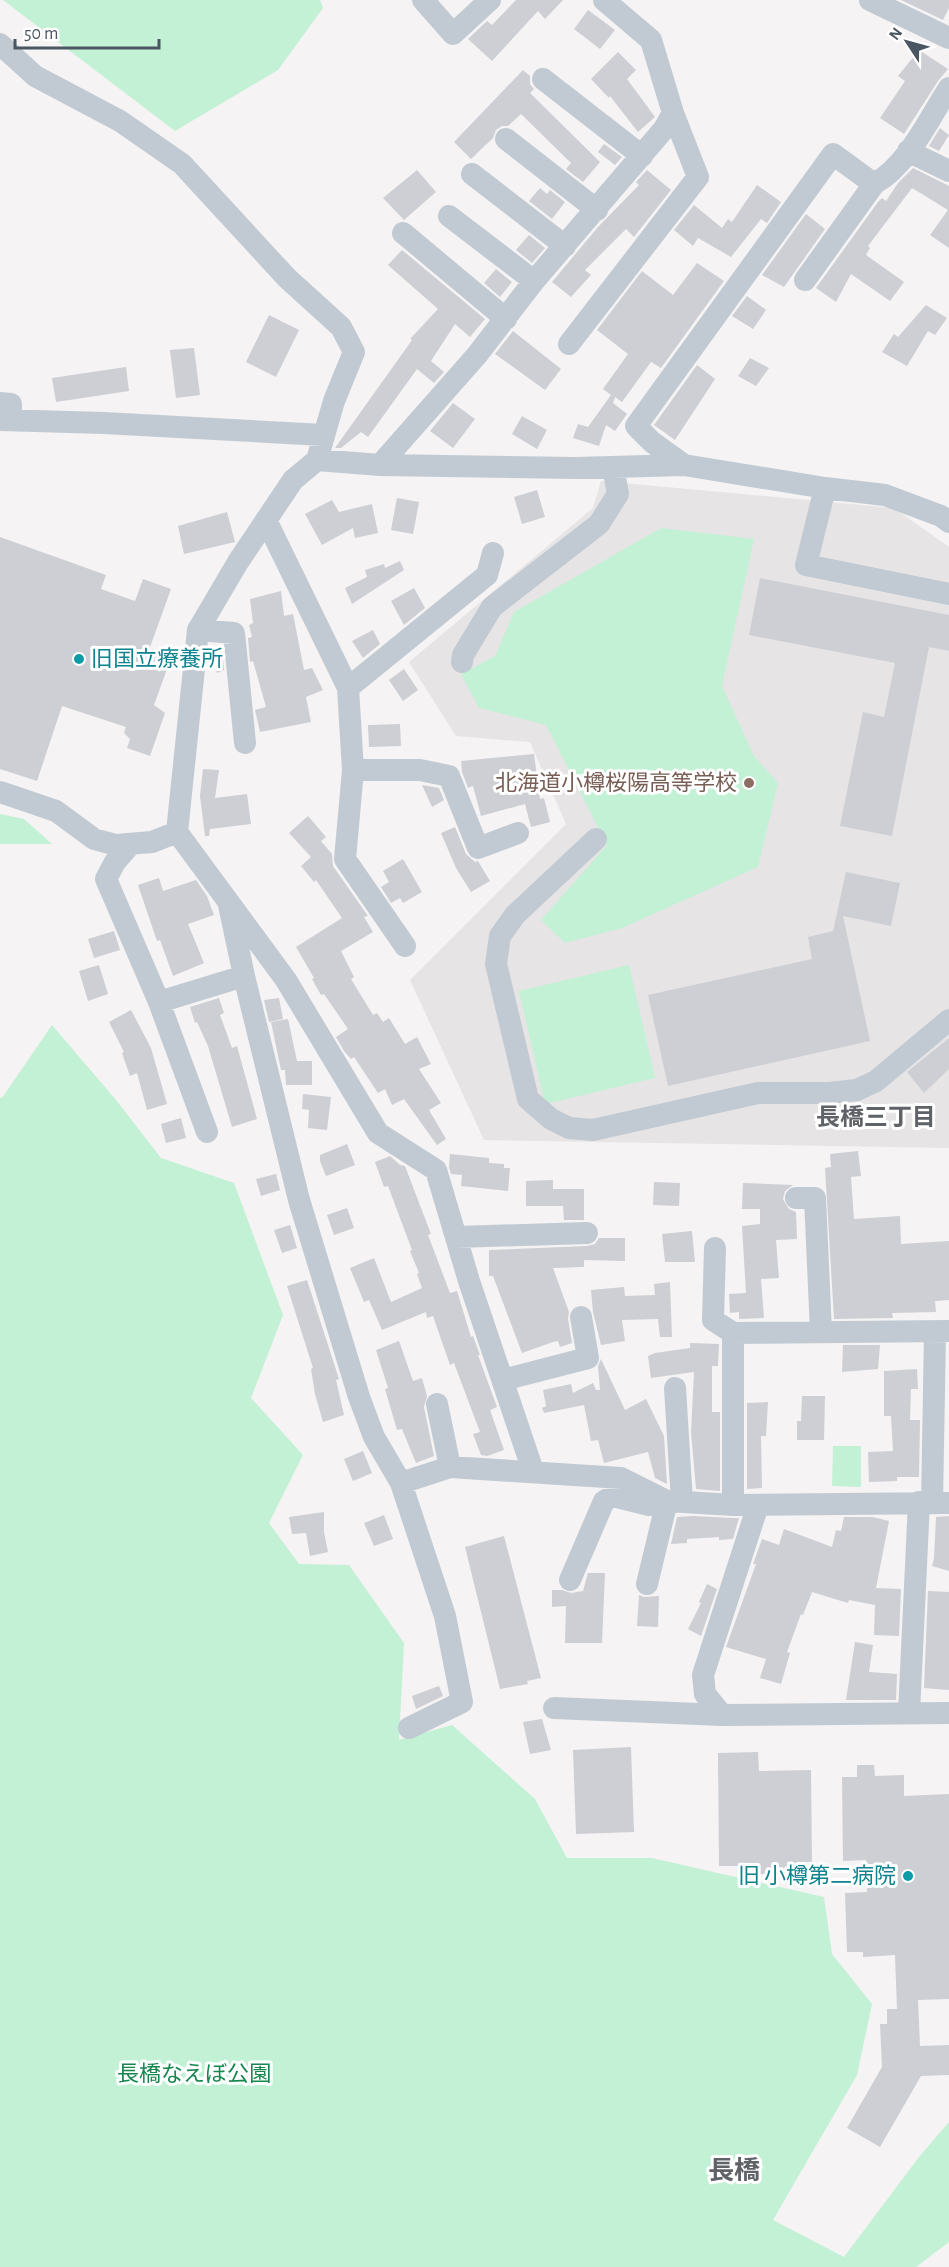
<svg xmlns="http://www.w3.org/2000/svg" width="949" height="2267" viewBox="0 0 949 2267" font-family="'Alegreya Sans','Noto Sans JP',sans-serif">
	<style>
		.education { fill: #e6e4e5 }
		.green { fill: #c3f1d5 }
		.building { fill: #cdcfd5 }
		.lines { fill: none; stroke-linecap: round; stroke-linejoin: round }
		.minor { stroke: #c1cad2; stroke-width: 22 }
		.culture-dot { fill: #0f9aa8; stroke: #fff; stroke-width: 2 }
		.education-dot { fill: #8d6e63; stroke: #fff; stroke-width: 2 }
		.labels { text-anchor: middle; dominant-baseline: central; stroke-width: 6; stroke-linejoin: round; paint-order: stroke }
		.culture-label { font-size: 22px; fill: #0d838f; stroke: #fff; text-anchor: start }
		.education-label { font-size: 22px; fill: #785e54; stroke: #fff; text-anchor: end }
		.park-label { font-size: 22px; fill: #17864f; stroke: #fff }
		.neighbourhood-label { font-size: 24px; font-weight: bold; fill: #5f6368; stroke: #fff }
		.quarter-label { font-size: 26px; font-weight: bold; fill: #5f6368; stroke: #fff }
	</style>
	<rect width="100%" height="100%" fill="#f5f3f3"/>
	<path class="education" d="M 601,481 L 894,508 L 949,547 L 949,1148 L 484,1140 L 410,980 L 566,824 L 530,742 L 456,736 L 409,662 L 593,508 Z"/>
	<path class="green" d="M 3,0 L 320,0 L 323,8 L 278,70 L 175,131 Z
		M 661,528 L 754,539 L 722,686 L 754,756 L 778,783 L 758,867 L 622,928 L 565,943 L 541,920 L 607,845 L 546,725 L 479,708 L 461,674 L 495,656 L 514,612 Z
		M 0,814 L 24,819 L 52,844 L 0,844 Z
		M 629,965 L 655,1078 L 545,1104 L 519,991 Z
		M 52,1025 L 116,1100 L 161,1158 L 234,1183 L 283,1315 L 251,1398 L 303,1455 L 269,1523 L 299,1564 L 349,1565 L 404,1643 L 399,1740 L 452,1725 L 535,1799 L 567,1858 L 652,1858 L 824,1897 L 832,1954 L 872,2004 L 857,2075 L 773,2220 L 844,2257 L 919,2157 L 949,2122 L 949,2242 L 916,2267 L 0,2267 L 0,1097 L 2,1098 Z
		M 833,1446 L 861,1446 L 861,1487 L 832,1486 Z"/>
	<path class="building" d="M 516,0 L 563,0 L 545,19 L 538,11 L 492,61 L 468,39 L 487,21 L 492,25 Z
		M 901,0 L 949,0 L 949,8 L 943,20 Z
		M 588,10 L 615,30 L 600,49 L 574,29 Z
		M 919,50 L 948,69 L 938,81 L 904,134 L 880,118 L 905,81 L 898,76 Z
		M 618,52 L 636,70 L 627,79 L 655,117 L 638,132 L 610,96 L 609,98 L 591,79 Z
		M 523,70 L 530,76 L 530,84 L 534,89 L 530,93 L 600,162 L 583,182 L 566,169 L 571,163 L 521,114 L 508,126 L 502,126 L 496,130 L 493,138 L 471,159 L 454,142 Z
		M 940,128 L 949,135 L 939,151 L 929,146 Z
		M 604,144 L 622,157 L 615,165 L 598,152 Z
		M 913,168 L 949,186 L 949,248 L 930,235 L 948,210 L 912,188 L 868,246 L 870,248 L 866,255 L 904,282 L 890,301 L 851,274 L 836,302 L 816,288 L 878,202 L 882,198 L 886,201 L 898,183 Z
		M 417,170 L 436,192 L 404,220 L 383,198 Z
		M 647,170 L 671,190 L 634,237 L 626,229 L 585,270 L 591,275 L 571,297 L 552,282 L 598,227 L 639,185 L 636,182 Z
		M 757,185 L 781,202 L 767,223 L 761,219 L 731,257 L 698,238 L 693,246 L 674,230 L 694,205 L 722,228 L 728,219 L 732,222 Z
		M 540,188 L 547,194 L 550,190 L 565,202 L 552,219 L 529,201 Z
		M 806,214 L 825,229 L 784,287 L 762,275 Z
		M 529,235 L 545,248 L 532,263 L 516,250 Z
		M 402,250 L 485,319 L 470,337 L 455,324 L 431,361 L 444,372 L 434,383 L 417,369 L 368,437 L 361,432 L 341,448 L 335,448 L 412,340 L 410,339 L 438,309 L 388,265 Z
		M 697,263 L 724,281 L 661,368 L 651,362 L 622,402 L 615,397 L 613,403 L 627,414 L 615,431 L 606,425 L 599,446 L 573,438 L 578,424 L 588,427 L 611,395 L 603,389 L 628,354 L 597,330 L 642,271 L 673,295 Z
		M 496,269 L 512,282 L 500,297 L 484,283 Z
		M 747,296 L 766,310 L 753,329 L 732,316 Z
		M 926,305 L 947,318 L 935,335 L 928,331 L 907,366 L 882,352 L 894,334 L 898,337 Z
		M 269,315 L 299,330 L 276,377 L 246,362 Z
		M 513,331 L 561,369 L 545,390 L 495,354 Z
		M 194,348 L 200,395 L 176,398 L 170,350 Z
		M 750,358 L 769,368 L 756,386 L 738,376 Z
		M 697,365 L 715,379 L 675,440 L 654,425 Z
		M 126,367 L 129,391 L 56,402 L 52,378 Z
		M 453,403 L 475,419 L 453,448 L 430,431 Z
		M 522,416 L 547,430 L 537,449 L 512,434 Z
		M 537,490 L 545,517 L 522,524 L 514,497 Z
		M 397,498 L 419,502 L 413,534 L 391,530 Z
		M 332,500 L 339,512 L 372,504 L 378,533 L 355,538 L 353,528 L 322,545 L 305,514 Z
		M 227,512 L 235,542 L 184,554 L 178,526 Z
		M 0,537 L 106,575 L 101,589 L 135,601 L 143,579 L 171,589 L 149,650 L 171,658 L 154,705 L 165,713 L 150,756 L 127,748 L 130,739 L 124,733 L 126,727 L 62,706 L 37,781 L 0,769 Z
		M 400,561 L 404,570 L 352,604 L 345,588 L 367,577 L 365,570 L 384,564 L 385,568 Z
		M 760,578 L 949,615 L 949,651 L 929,647 L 892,836 L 840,826 L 863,712 L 884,717 L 895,663 L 749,635 Z
		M 414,588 L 425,608 L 404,625 L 391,601 Z
		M 281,591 L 284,616 L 293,614 L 304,670 L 312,668 L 323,690 L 306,697 L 311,722 L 260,732 L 255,710 L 266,707 L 253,661 L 250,662 L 248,638 L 252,637 L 249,625 L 253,623 L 250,599 Z
		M 373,630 L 380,644 L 363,658 L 352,641 Z
		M 222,646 L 224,670 L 217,673 L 211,647 Z
		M 404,669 L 418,690 L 403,701 L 389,680 Z
		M 400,724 L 401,746 L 369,747 L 368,725 Z
		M 534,754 L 540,799 L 544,798 L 550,822 L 531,827 L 525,804 L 481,816 L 473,786 L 468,788 L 462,772 L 461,761 Z
		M 203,769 L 219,770 L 215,798 L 247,794 L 251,824 L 210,829 L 209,836 L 205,836 L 200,796 Z
		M 422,785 L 439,788 L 444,800 L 432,807 Z
		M 308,816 L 326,837 L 321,841 L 332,854 L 333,866 L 368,916 L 364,917 L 373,932 L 341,951 L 354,977 L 351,979 L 373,1015 L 377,1013 L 383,1022 L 389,1018 L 405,1044 L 417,1037 L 431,1064 L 419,1069 L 441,1103 L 429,1110 L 446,1139 L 437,1145 L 404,1099 L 392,1105 L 385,1089 L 378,1093 L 354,1057 L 351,1059 L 344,1051 L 336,1037 L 348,1029 L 324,994 L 321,995 L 312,979 L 314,978 L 296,947 L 342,918 L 316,880 L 314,882 L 301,866 L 311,857 L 289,833 Z
		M 455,827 L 466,854 L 475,862 L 478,861 L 490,881 L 471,892 L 456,868 L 441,833 Z
		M 403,859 L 422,892 L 403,903 L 400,898 L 391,903 L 381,887 L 389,882 L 383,871 Z
		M 846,872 L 900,883 L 891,926 L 843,916 L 870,1041 L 668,1086 L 648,995 L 812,959 L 808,937 L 833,931 Z
		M 159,878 L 163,891 L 196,880 L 207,896 L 214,915 L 188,924 L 204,963 L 173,976 L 160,940 L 157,941 L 138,885 Z
		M 114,931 L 120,950 L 94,958 L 88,939 Z
		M 99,965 L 108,994 L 88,1001 L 79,971 Z
		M 219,998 L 224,1013 L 220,1015 L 232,1048 L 237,1046 L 257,1119 L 232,1127 L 208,1046 L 197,1022 L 195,1023 L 190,1007 Z
		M 279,998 L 283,1019 L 269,1022 L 264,1000 Z
		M 131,1010 L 151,1048 L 167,1104 L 147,1110 L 137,1073 L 130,1076 L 122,1053 L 124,1052 L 109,1022 Z
		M 288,1019 L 297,1061 L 312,1061 L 312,1085 L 286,1085 L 285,1070 L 281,1070 L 271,1022 Z
		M 949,1038 L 949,1069 L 924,1093 L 907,1072 Z
		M 303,1094 L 331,1097 L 327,1130 L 308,1128 L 309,1110 L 302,1109 Z
		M 181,1118 L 186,1138 L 166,1143 L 161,1124 Z
		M 347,1144 L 355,1165 L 326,1176 L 320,1161 L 320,1155 Z
		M 858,1151 L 861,1176 L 851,1177 L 854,1219 L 900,1216 L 901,1244 L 949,1241 L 949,1300 L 935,1301 L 936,1312 L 892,1313 L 893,1318 L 834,1319 L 825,1168 L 831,1167 L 830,1154 Z
		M 450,1154 L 489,1158 L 489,1163 L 504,1164 L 504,1168 L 510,1168 L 508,1191 L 461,1186 L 462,1175 L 451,1174 L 449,1167 Z
		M 390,1156 L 400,1165 L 405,1166 L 431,1234 L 428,1235 L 450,1293 L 457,1291 L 471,1337 L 473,1336 L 480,1355 L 478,1355 L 497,1407 L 490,1410 L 504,1450 L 487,1456 L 481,1455 L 473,1434 L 480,1432 L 454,1363 L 450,1365 L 433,1316 L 427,1318 L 426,1312 L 382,1330 L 369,1300 L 364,1302 L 350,1268 L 374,1258 L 391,1302 L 422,1288 L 417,1274 L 419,1273 L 410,1251 L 412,1250 L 388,1186 L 384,1187 L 375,1162 Z
		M 276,1174 L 280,1190 L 261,1196 L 256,1179 Z
		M 553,1180 L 553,1189 L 584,1189 L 584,1220 L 564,1220 L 563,1206 L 526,1206 L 526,1181 Z
		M 654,1182 L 680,1183 L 679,1206 L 653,1205 Z
		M 743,1183 L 793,1185 L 785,1191 L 783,1199 L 789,1209 L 796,1212 L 797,1239 L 776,1240 L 779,1278 L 761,1279 L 764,1318 L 739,1319 L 739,1312 L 730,1313 L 729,1294 L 746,1293 L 742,1226 L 760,1224 L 760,1209 L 742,1209 Z
		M 347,1208 L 354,1228 L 334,1235 L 327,1215 Z
		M 290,1225 L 297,1248 L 282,1253 L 274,1230 Z
		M 692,1231 L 695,1262 L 665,1262 L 662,1234 Z
		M 599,1238 L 625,1238 L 625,1261 L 584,1260 L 584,1267 L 553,1268 L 569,1312 L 568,1319 L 572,1343 L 560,1347 L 558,1341 L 553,1342 L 522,1353 L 493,1276 L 489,1276 L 489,1250 L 587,1246 L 595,1244 Z
		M 307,1280 L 339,1379 L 336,1380 L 344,1415 L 323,1422 L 315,1394 L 311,1369 L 313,1368 L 287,1286 Z
		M 670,1282 L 672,1337 L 660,1337 L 658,1319 L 622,1320 L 625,1341 L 601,1345 L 593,1312 L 591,1290 L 624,1287 L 625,1296 L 655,1295 L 654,1284 Z
		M 399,1341 L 413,1381 L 422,1378 L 427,1396 L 424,1407 L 434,1456 L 416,1463 L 402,1429 L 397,1430 L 385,1389 L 388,1388 L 376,1350 Z
		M 690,1343 L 719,1344 L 718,1366 L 712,1366 L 712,1412 L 720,1412 L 720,1491 L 696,1489 L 691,1432 L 694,1372 L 651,1378 L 648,1356 L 655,1353 L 690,1348 Z
		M 843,1345 L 880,1345 L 878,1369 L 842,1372 Z
		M 601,1359 L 625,1410 L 646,1399 L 664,1436 L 667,1484 L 655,1478 L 648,1452 L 604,1463 L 598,1440 L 591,1441 L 584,1405 L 544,1413 L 542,1408 L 546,1406 L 543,1390 L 571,1384 L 573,1393 L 593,1383 L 596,1390 L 600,1390 L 598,1366 Z
		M 917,1369 L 918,1389 L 911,1389 L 910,1420 L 920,1420 L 919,1477 L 897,1477 L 897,1481 L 869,1482 L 868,1452 L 893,1451 L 891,1416 L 884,1416 L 884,1371 Z
		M 802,1396 L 825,1396 L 824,1440 L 797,1440 L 797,1421 L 801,1421 Z
		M 768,1402 L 766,1436 L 761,1436 L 762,1488 L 747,1489 L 747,1491 L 747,1403 Z
		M 363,1451 L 372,1473 L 353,1481 L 344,1459 Z
		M 324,1512 L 324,1532 L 328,1552 L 310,1556 L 306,1533 L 292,1534 L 289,1517 Z
		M 384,1515 L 393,1539 L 374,1546 L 364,1523 Z
		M 693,1516 L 732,1518 L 739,1518 L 733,1539 L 719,1540 L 719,1537 L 687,1539 L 687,1543 L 671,1544 L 677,1517 Z
		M 949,1516 L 949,1571 L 932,1566 L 934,1559 L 936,1517 Z
		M 844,1517 L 873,1517 L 889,1521 L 876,1588 L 901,1589 L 899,1636 L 874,1635 L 875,1605 L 849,1600 L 848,1603 L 812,1592 L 803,1615 L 801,1614 L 787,1652 L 790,1653 L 781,1684 L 760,1678 L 766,1659 L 726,1647 L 756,1564 L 753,1564 L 762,1539 L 779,1545 L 784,1529 L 832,1547 L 836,1530 L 841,1531 Z
		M 504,1536 L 541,1678 L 527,1681 L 528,1684 L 500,1689 L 465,1547 Z
		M 588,1573 L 605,1573 L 602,1643 L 565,1643 L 566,1606 L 552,1607 L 552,1590 L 562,1590 L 571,1593 L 583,1591 Z
		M 707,1584 L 717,1589 L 701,1636 L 688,1629 L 701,1603 L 699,1602 Z
		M 928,1591 L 949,1592 L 949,1690 L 924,1688 Z
		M 639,1595 L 644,1597 L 659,1596 L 658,1627 L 637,1626 Z
		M 855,1642 L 873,1645 L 869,1672 L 897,1674 L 896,1700 L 846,1700 Z
		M 439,1686 L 443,1696 L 416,1709 L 412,1696 Z
		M 542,1719 L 551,1750 L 530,1754 L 523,1722 Z
		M 631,1747 L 634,1832 L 576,1834 L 573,1750 Z
		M 758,1752 L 759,1771 L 811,1770 L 812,1862 L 804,1862 L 805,1876 L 777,1877 L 778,1874 L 760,1874 L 760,1866 L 719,1866 L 718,1753 Z
		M 857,1765 L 874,1765 L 875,1776 L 904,1775 L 904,1796 L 949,1794 L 949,1999 L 918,2000 L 920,2046 L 949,2045 L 949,2075 L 921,2076 L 880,2147 L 847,2128 L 882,2067 L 880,2024 L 887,2024 L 887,2009 L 897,2009 L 895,1955 L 863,1957 L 863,1952 L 847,1952 L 845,1893 L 867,1892 L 866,1860 L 843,1861 L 842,1777 L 857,1777 Z"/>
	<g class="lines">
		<path class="minor" d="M 423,0 L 453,34 L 490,0
			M 870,0 L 949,38
			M 0,44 L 35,76 L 120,121 L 182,164 L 287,278 L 341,327 L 354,352 L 334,401 L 317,460 L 293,480 L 238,562 L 198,630 L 177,832 L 286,980 L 378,1133 L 436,1170 L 469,1281 L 533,1471
			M 543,79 L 642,156
			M 506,139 L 597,210
			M 908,151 L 949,171
			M 472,174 L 565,246
			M 449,216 L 534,281
			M 403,233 L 506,319
			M 805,280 L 874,184
			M 569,344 L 698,177 L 673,113
			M 0,403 L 11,404 L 11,420
			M 0,420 L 104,423 L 323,435
			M 317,460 L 380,465 L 575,468 L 684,465 L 825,488 L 885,495 L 941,516 L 949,522
			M 380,465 L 477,355 L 534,281 L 664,129 L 673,113 L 651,40 L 604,0
			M 684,465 L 652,442 L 636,426 L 833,154 L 874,184 C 908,165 928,120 949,88
			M 825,488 L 806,565 L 949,594
			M 266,520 L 348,688 L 353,770 L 345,859 L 405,946
			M 198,630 L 234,633 L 245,743
			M 462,662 L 463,655 L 492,607 L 599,524 L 618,494 L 613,467
			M 348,688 L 487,575 L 493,553
			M 353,770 L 420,770 L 449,776 L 478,848 L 518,833
			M 0,792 L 56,811 L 94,839 L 116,845 L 152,842 L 177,832
			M 596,839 L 515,915 L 500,936 L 496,964 L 528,1099 L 551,1119 L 569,1128 L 593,1130 L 758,1093 L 829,1093 L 857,1090 L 876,1081 L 949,1020
			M 130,845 L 115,862 L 106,879 L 159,1002
			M 229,905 L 244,976 L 299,1200 L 359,1397 L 374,1437 L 401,1483 L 450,1467 L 621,1478 L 667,1501 L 733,1505 L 949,1503
			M 207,1132 L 159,1002 L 244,976
			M 796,1198 L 815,1198 L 821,1332
			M 456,1237 L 587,1233
			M 715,1248 L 713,1320 L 733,1333 L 733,1505
			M 733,1333 L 949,1331
			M 503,1380 L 588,1358 L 581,1317
			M 675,1388 L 682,1502
			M 437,1404 L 450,1467
			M 401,1483 L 445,1616 L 462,1702 L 409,1728
			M 932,1503 L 935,1332
			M 570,1580 L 604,1501 L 613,1496 L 649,1505 L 667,1501 L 647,1584
			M 554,1708 L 722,1715 L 949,1713
			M 909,1713 L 919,1502
			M 722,1715 L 705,1694 L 703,1675 L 758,1505"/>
	</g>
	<g class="culture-dot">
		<circle cx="79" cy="659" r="6"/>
		<circle cx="908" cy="1876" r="6"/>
	</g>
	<circle class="education-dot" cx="749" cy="783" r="6"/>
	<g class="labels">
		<g class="culture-label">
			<text x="91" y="659">旧国立療養所</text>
			<text x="896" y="1876" text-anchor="end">旧 小樽第二病院</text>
		</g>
		<g class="education-label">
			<text x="737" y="783">北海道小樽桜陽高等学校</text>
		</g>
		<g class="park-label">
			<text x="194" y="2074">長橋なえぼ公園</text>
		</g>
		<g class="neighbourhood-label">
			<text x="876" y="1118">長橋三丁目</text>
		</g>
		<g class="quarter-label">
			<text x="734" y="2171">長橋</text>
		</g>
	</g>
	<g transform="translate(907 42) rotate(306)" stroke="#ffffff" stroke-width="4.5" paint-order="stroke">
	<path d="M0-4.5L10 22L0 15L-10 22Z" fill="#4a5661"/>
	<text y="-9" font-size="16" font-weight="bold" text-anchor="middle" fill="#4a5661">N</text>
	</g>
	<path d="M15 39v9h144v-9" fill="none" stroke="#4a5661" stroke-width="3"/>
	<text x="24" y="39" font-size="18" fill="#4a5661" stroke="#ffffff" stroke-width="4.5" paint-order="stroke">50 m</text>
</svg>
